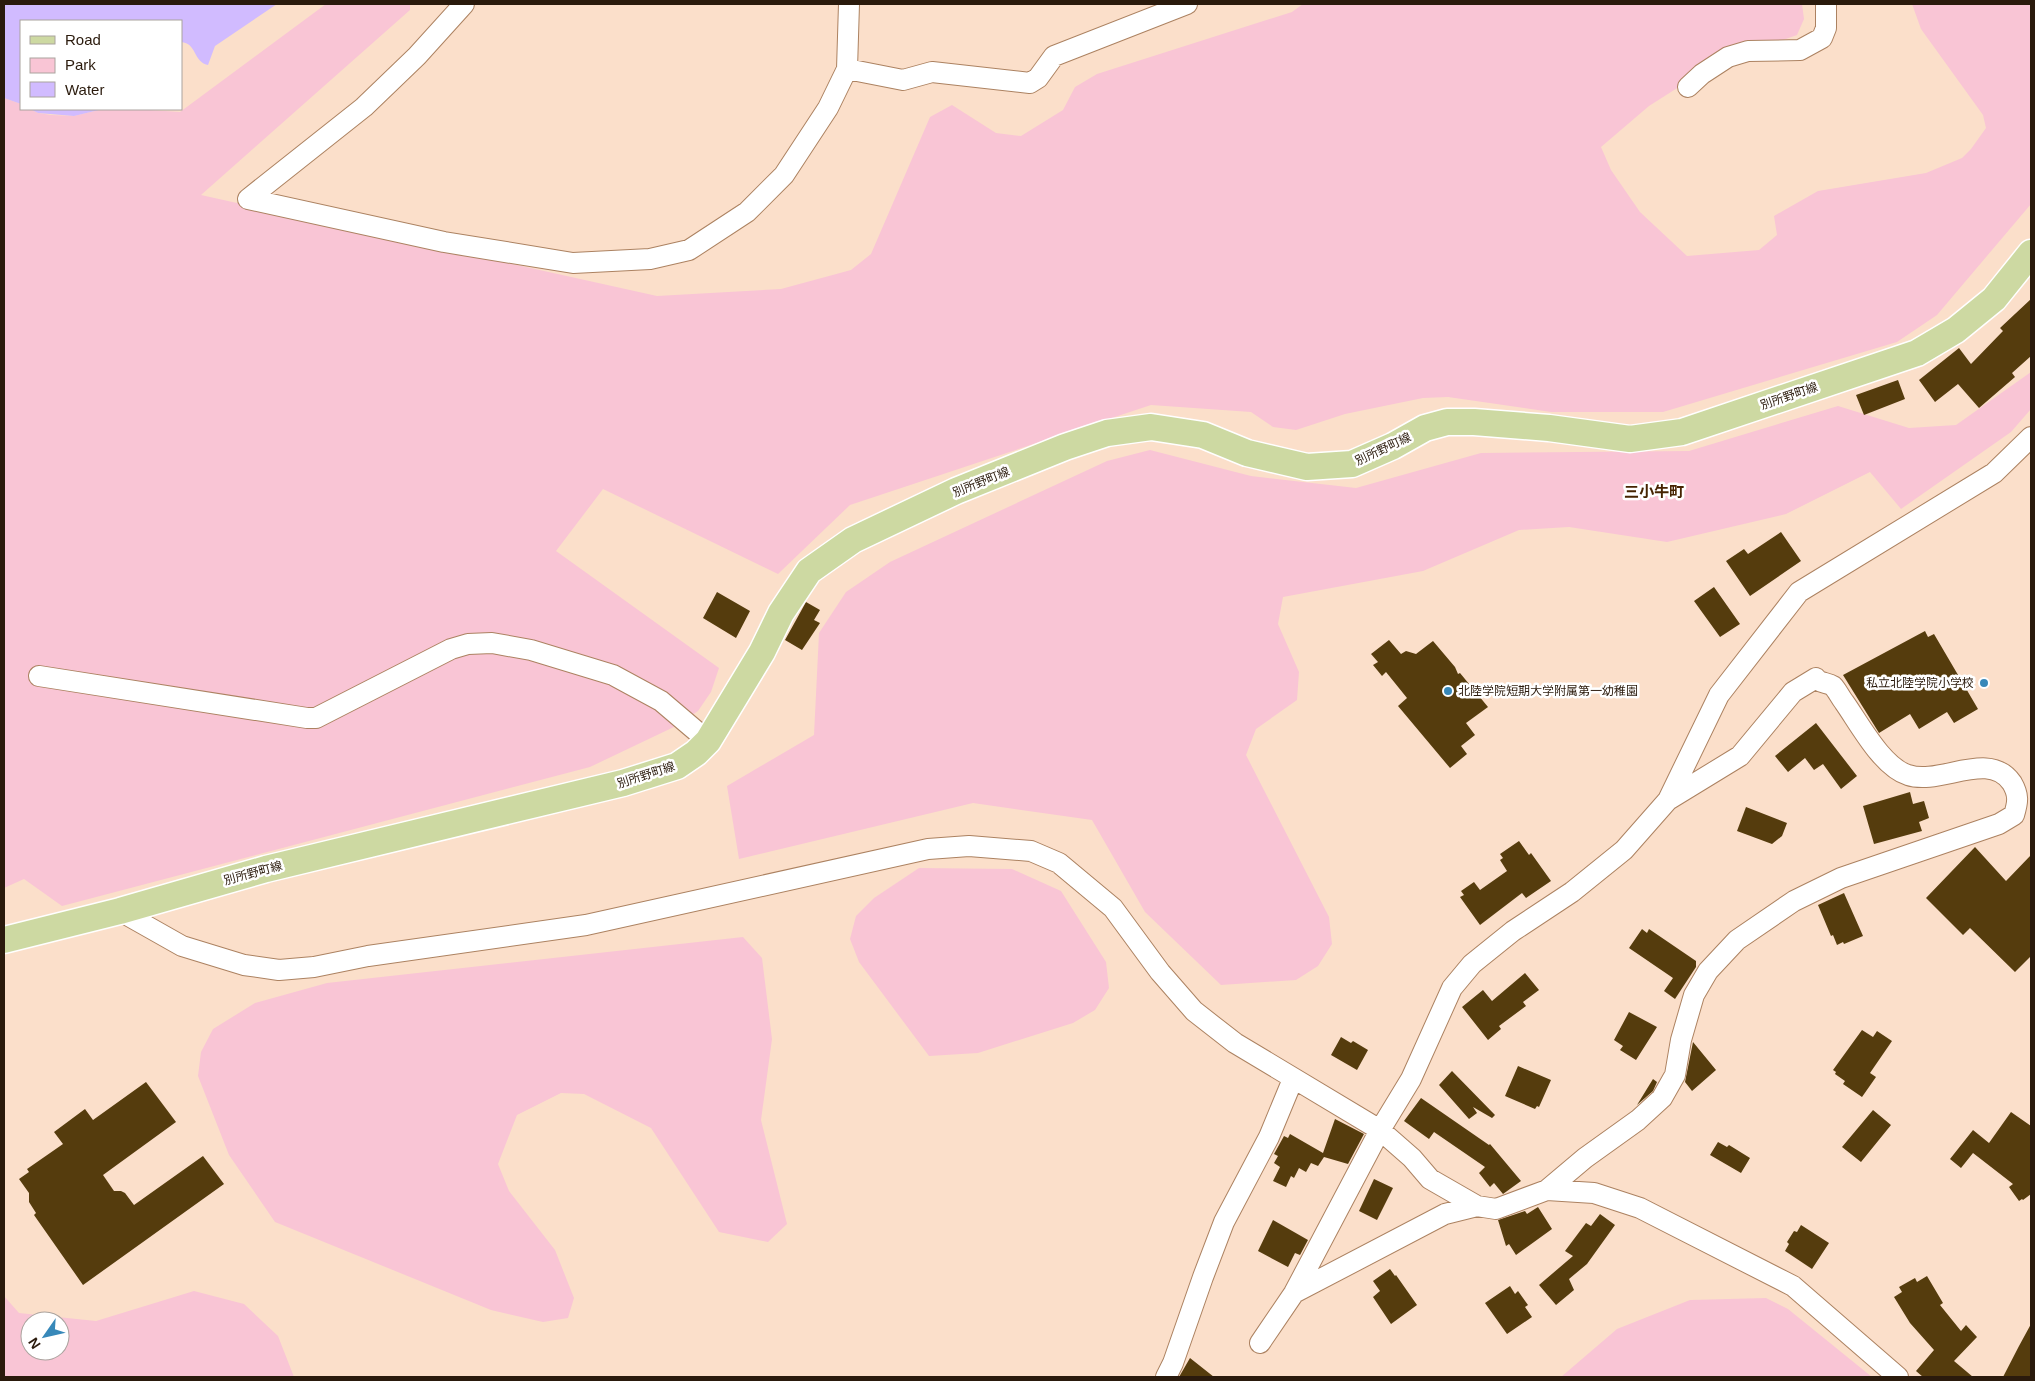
<svg xmlns="http://www.w3.org/2000/svg" width="2035" height="1381" viewBox="0 0 2035 1381" font-family="Arial,'Noto Sans JP',sans-serif">
	<style>
		.green { fill: #f9c5d5; fill-rule: evenodd }
		.water { fill: #d1bbff }
		.building { fill: #553c0d }
		.lines { fill: none; stroke-linecap: round; stroke-linejoin: round }
		.minor-casing { stroke: #ac8261; stroke-width: 22 }
		.major-casing { stroke: #fff; stroke-width: 29 }
		.minor { stroke: #fff; stroke-width: 20 }
		.major { stroke: #cdd9a2; stroke-width: 26 }
		.poi-dot { fill: #3788b9; stroke: #fff; stroke-width: 2 }
		.labels { text-anchor: middle; dominant-baseline: central; stroke-width: 5; stroke-linejoin: round; paint-order: stroke }
		.street-label { font-size: 12px; fill: #2a1a0c; stroke: #fff }
		.poi-label { font-size: 12px; fill: #2a1a0c; stroke: #fff; text-anchor: end }
		.quarter-label { font-size: 15px; font-weight: bold; fill: #462301; stroke: #fff }
	</style>
	<rect width="100%" height="100%" fill="#fbdfca"/>
	<path class="green" d="M 326,4 L 410,4 L 410,10 L 201,195 L 657,296 L 781,289 L 851,270 L 871,254 L 930,117 L 952,105 L 996,133 L 1021,136 L 1063,110 L 1075,87 L 1097,74 L 1292,12 L 1303,4 L 1802,4 L 1804,19 L 1797,35 L 1715,64 L 1649,106 L 1601,147 L 1611,170 L 1640,212 L 1687,256 L 1759,250 L 1777,235 L 1774,216 L 1818,191 L 1926,173 L 1962,158 L 1971,149 L 1986,128 L 1983,115 L 1921,29 L 1912,4 L 2031,4 L 2031,204 L 1937,315 L 1897,342 L 1663,412 L 1551,412 L 1448,397 L 1423,398 L 1345,414 L 1296,430 L 1273,427 L 1251,412 L 1151,405 L 850,505 L 778,574 L 603,489 L 556,551 L 719,668 L 711,692 L 698,711 L 676,726 L 590,767 L 62,906 L 24,879 L 4,888 L 4,98 L 21,104 L 21,109 L 30,109 L 38,113 L 51,115 L 74,116 L 99,110 L 136,109 L 180,112 Z
		M 2031,372 L 2031,409 L 2011,432 L 1901,509 L 1870,472 L 1786,514 L 1667,542 L 1569,527 L 1519,530 L 1423,571 L 1283,597 L 1278,624 L 1299,672 L 1297,700 L 1256,729 L 1246,755 L 1329,917 L 1332,944 L 1318,966 L 1296,980 L 1221,985 L 1145,912 L 1092,820 L 973,803 L 739,859 L 727,786 L 814,735 L 819,633 L 846,592 L 890,562 L 1107,461 L 1150,450 L 1251,476 L 1356,488 L 1481,453 L 1689,451 L 1838,406 L 1909,428 L 1956,425 Z
		M 919,868 L 1012,869 L 1061,891 L 1106,962 L 1109,988 L 1095,1010 L 1073,1023 L 978,1053 L 929,1056 L 859,962 L 850,939 L 856,916 L 874,898 Z
		M 743,937 L 762,958 L 772,1039 L 761,1120 L 787,1224 L 768,1242 L 719,1232 L 651,1128 L 584,1094 L 561,1093 L 517,1115 L 498,1164 L 509,1191 L 555,1250 L 574,1298 L 568,1318 L 543,1322 L 491,1310 L 275,1222 L 229,1155 L 198,1076 L 201,1052 L 213,1029 L 255,1003 L 327,983 Z
		M 194,1291 L 244,1304 L 278,1336 L 294,1377 L 4,1377 L 4,1296 L 19,1313 L 96,1321 ZM 30,1321 L 60,1321 L 60,1351 L 30,1351 Z
		M 1766,1298 L 1788,1309 L 1872,1377 L 1561,1377 L 1617,1329 L 1690,1300 Z"/>
	<path class="water" d="M 4,4 L 277,4 L 215,46 L 208,65 C 193,62 197,43 181,42 L 181,21 L 21,21 L 21,104 L 4,98 Z
		M 30,109 L 136,109 L 99,110 L 74,116 L 38,113 Z"/>
	<path class="building" d="M 2031,299 L 2031,356 L 2012,373 L 2015,377 L 1979,408 L 1958,384 L 1935,402 L 1919,380 L 1959,348 L 1971,364 L 2003,331 L 2000,328 Z
		M 1898,380 L 1905,399 L 1864,415 L 1856,395 Z
		M 1781,532 L 1801,561 L 1750,596 L 1726,561 L 1744,549 L 1748,554 Z
		M 1714,587 L 1740,624 L 1720,637 L 1694,601 Z
		M 717,592 L 750,611 L 736,638 L 703,618 Z
		M 806,602 L 820,610 L 814,620 L 820,623 L 802,650 L 785,640 Z
		M 1925,631 L 1928,637 L 1934,634 L 1978,709 L 1954,723 L 1947,712 L 1919,729 L 1910,714 L 1879,733 L 1843,675 Z
		M 1389,640 L 1401,654 L 1406,651 L 1416,654 L 1433,641 L 1455,667 L 1458,674 L 1460,673 L 1488,707 L 1466,723 L 1475,735 L 1461,746 L 1467,754 L 1450,768 L 1398,706 L 1407,698 L 1386,672 L 1382,676 L 1373,665 L 1378,662 L 1371,654 Z
		M 1816,723 L 1857,776 L 1841,789 L 1823,764 L 1814,770 L 1805,758 L 1788,772 L 1775,756 Z
		M 1910,792 L 1913,804 L 1924,801 L 1929,818 L 1919,822 L 1922,831 L 1874,844 L 1863,806 Z
		M 1746,807 L 1787,823 L 1782,836 L 1772,844 L 1737,831 Z
		M 1519,841 L 1529,855 L 1531,853 L 1551,881 L 1526,898 L 1522,893 L 1480,925 L 1460,897 L 1464,895 L 1461,891 L 1474,882 L 1480,890 L 1507,871 L 1500,860 L 1503,858 L 1500,854 Z
		M 1975,847 L 2006,881 L 2031,855 L 2031,956 L 2015,972 L 1970,928 L 1963,935 L 1926,898 Z
		M 1844,893 L 1863,936 L 1844,944 L 1843,942 L 1837,945 L 1833,935 L 1831,936 L 1818,905 Z
		M 1642,929 L 1647,933 L 1649,929 L 1696,961 L 1696,967 L 1675,999 L 1664,991 L 1673,978 L 1629,948 Z
		M 1525,973 L 1539,990 L 1523,1002 L 1526,1006 L 1499,1026 L 1501,1029 L 1488,1040 L 1462,1007 L 1483,990 L 1492,1001 Z
		M 1629,1012 L 1657,1027 L 1636,1060 L 1620,1050 L 1623,1046 L 1614,1040 Z
		M 1862,1030 L 1873,1037 L 1877,1031 L 1892,1041 L 1870,1073 L 1876,1077 L 1862,1097 L 1843,1084 L 1845,1081 L 1835,1074 L 1836,1072 L 1833,1070 Z
		M 1341,1037 L 1351,1043 L 1353,1041 L 1368,1050 L 1357,1070 L 1331,1055 Z
		M 1693,1042 L 1716,1070 L 1692,1091 L 1685,1082 Z
		M 1518,1066 L 1551,1080 L 1539,1107 L 1537,1106 L 1535,1109 L 1505,1096 Z
		M 1452,1071 L 1495,1115 L 1492,1118 L 1473,1107 L 1477,1113 L 1469,1119 L 1439,1085 Z
		M 1653,1079 L 1657,1082 L 1653,1091 L 1637,1105 Z
		M 146,1082 L 176,1122 L 103,1175 L 114,1191 L 121,1191 L 125,1193 L 134,1205 L 203,1156 L 224,1184 L 83,1285 L 34,1215 L 36,1213 L 29,1202 L 29,1193 L 19,1179 L 29,1172 L 27,1169 L 63,1144 L 54,1132 L 85,1109 L 93,1120 Z
		M 1421,1098 L 1489,1145 L 1490,1144 L 1521,1181 L 1503,1194 L 1494,1183 L 1490,1187 L 1479,1173 L 1485,1167 L 1434,1132 L 1429,1139 L 1404,1121 Z
		M 1873,1110 L 1891,1125 L 1861,1162 L 1842,1147 Z
		M 2011,1112 L 2031,1126 L 2031,1194 L 2023,1200 L 2022,1199 L 2019,1201 L 2009,1187 L 2013,1184 L 1973,1153 L 1961,1168 L 1950,1159 L 1973,1130 L 1989,1143 Z
		M 1335,1119 L 1364,1134 L 1348,1164 L 1324,1157 L 1318,1166 L 1311,1163 L 1306,1172 L 1299,1168 L 1294,1178 L 1291,1176 L 1286,1187 L 1273,1181 L 1280,1167 L 1274,1163 L 1278,1156 L 1274,1154 L 1284,1136 L 1288,1138 L 1290,1134 L 1323,1153 Z
		M 1718,1142 L 1727,1147 L 1729,1145 L 1750,1158 L 1741,1173 L 1710,1155 Z
		M 1374,1179 L 1393,1188 L 1377,1220 L 1359,1211 Z
		M 1538,1207 L 1552,1229 L 1516,1255 L 1509,1244 L 1506,1246 L 1498,1220 L 1525,1211 L 1527,1214 Z
		M 1600,1214 L 1615,1225 L 1587,1264 L 1569,1279 L 1574,1290 L 1556,1305 L 1539,1285 L 1573,1256 L 1565,1251 L 1586,1223 L 1591,1226 Z
		M 1273,1220 L 1308,1240 L 1300,1255 L 1295,1253 L 1288,1267 L 1258,1251 Z
		M 1801,1225 L 1829,1243 L 1812,1269 L 1785,1251 L 1789,1244 L 1787,1242 L 1794,1231 L 1797,1232 Z
		M 1390,1269 L 1395,1276 L 1396,1275 L 1417,1305 L 1391,1324 L 1373,1297 L 1380,1291 L 1373,1281 Z
		M 1927,1276 L 1943,1303 L 1940,1305 L 1961,1331 L 1966,1325 L 1977,1337 L 1954,1361 L 1973,1377 L 1923,1377 L 1916,1371 L 1934,1350 L 1910,1323 L 1894,1297 L 1902,1292 L 1899,1287 L 1915,1278 L 1917,1282 Z
		M 1510,1286 L 1515,1294 L 1518,1291 L 1528,1305 L 1525,1307 L 1532,1317 L 1507,1334 L 1485,1303 Z
		M 2031,1324 L 2031,1377 L 2003,1377 L 2019,1346 Z
		M 1190,1358 L 1214,1377 L 1179,1377 Z"/>
	<g class="lines">
		<g class="minor-casing">
			<path id="minor" d="M 464,4 L 417,56 L 364,107 L 248,199 L 444,242 L 573,263 L 650,259 L 689,250 L 747,212 L 784,175 L 828,108 L 847,69 L 849,4
				M 847,69 L 903,80 L 932,72 L 1030,83 L 1038,78 L 1054,56 L 1187,4
				M 1688,87 L 1702,74 L 1728,57 L 1748,51 L 1800,50 L 1822,38 L 1826,28 L 1826,4
				M 39,676 L 307,718 L 316,718 L 451,649 L 468,644 L 492,643 L 531,650 L 613,675 L 661,701 L 708,741
				M 120,911 L 182,946 L 244,965 L 279,970 L 314,967 L 368,956 L 586,925 L 928,849 L 969,846 L 1031,851 L 1059,863 L 1113,908 L 1160,972 L 1194,1011 L 1235,1043 L 1380,1130 L 1412,1158 L 1430,1179 L 1477,1206 L 1496,1209 L 1547,1190 L 1594,1193 L 1640,1208 L 1793,1286 L 1898,1377
				M 1547,1190 L 1585,1158 L 1638,1120 L 1662,1098 L 1675,1075 L 1681,1040 L 1694,995 L 1708,971 L 1737,940 L 1794,901 L 1841,878 L 1999,824 L 2014,815 C 2018,802 2019,795 2012,783 C 1989,749 1940,786 1908,775 C 1882,767 1859,723 1844,702 C 1840,697 1837,690 1833,686 C 1827,682 1820,684 1816,678 L 1793,692 L 1740,756 L 1668,800
				M 1294,1293 L 1445,1214 L 1477,1206
				M 1260,1343 L 1294,1293 L 1380,1130 L 1411,1079 L 1452,988 L 1472,964 L 1513,931 L 1572,892 L 1624,850 L 1668,800 L 1719,695 L 1799,592 L 1994,473 L 2031,437
				M 1166,1377 L 1173,1363 L 1203,1277 L 1224,1222 L 1269,1137 L 1293,1079"/>
		</g>
		<g class="major-casing">
			<path id="major" d="M 4,940 L 120,911 L 266,869 L 623,783 L 677,766 L 696,753 L 708,741 L 762,652 L 781,613 L 809,571 L 853,540 L 956,491 L 1065,447 L 1107,433 L 1151,427 L 1203,435 L 1247,453 L 1307,467 L 1352,464 L 1393,446 L 1425,428 L 1447,422 L 1474,422 L 1549,428 L 1630,439 L 1682,432 L 1917,353 L 1956,330 L 1994,299 L 2031,253"/>
		</g>
		<use href="#minor" class="minor"/>
		<use href="#major" class="major"/>
	</g>
	<g class="poi-dot">
		<circle cx="1984" cy="683" r="5"/>
		<circle cx="1448" cy="691" r="5"/>
	</g>
	<g class="labels">
		<g class="street-label">
			<text transform="translate(1789 396) rotate(-19)">別所野町線</text>
			<text transform="translate(1383 449) rotate(-25)">別所野町線</text>
			<text transform="translate(981 482) rotate(-22)">別所野町線</text>
			<text transform="translate(646 775) rotate(-18)">別所野町線</text>
			<text transform="translate(253 873) rotate(-15)">別所野町線</text>
		</g>
		<g class="poi-label">
			<text x="1974" y="683">私立北陸学院小学校</text>
			<text x="1458" y="691" text-anchor="start">北陸学院短期大学附属第一幼稚園</text>
		</g>
		<g class="quarter-label">
			<text x="1654" y="491">三小牛町</text>
		</g>
	</g>
	<rect width="2035" height="1381" fill="none" stroke="#2a1a0c" stroke-width="10"/>
	<rect x="20" y="20" width="162" height="90" fill="#ffffff" stroke="#aaa39e"/>
	<rect x="30" y="36" width="25" height="8" fill="#cdd9a2" stroke="#aaa39e"/>
	<text x="65" y="45" font-size="15" fill="#2a1a0c">Road</text>
	<rect x="30" y="58" width="25" height="15" fill="#f9c5d5" stroke="#aaa39e"/>
	<text x="65" y="70" font-size="15" fill="#2a1a0c">Park</text>
	<rect x="30" y="82" width="25" height="15" fill="#d1bbff" stroke="#aaa39e"/>
	<text x="65" y="95" font-size="15" fill="#2a1a0c">Water</text>
	<g transform="translate(45 1336) rotate(236)"><circle r="24" fill="#ffffff" stroke="#aaa39e"/>
	<path d="M0-4L9 19L0 12L-9 19Z" fill="#3788b9"/>
	<text y="-8" font-size="14" font-weight="bold" text-anchor="middle" fill="#2a1a0c">N</text>
	</g>
</svg>
